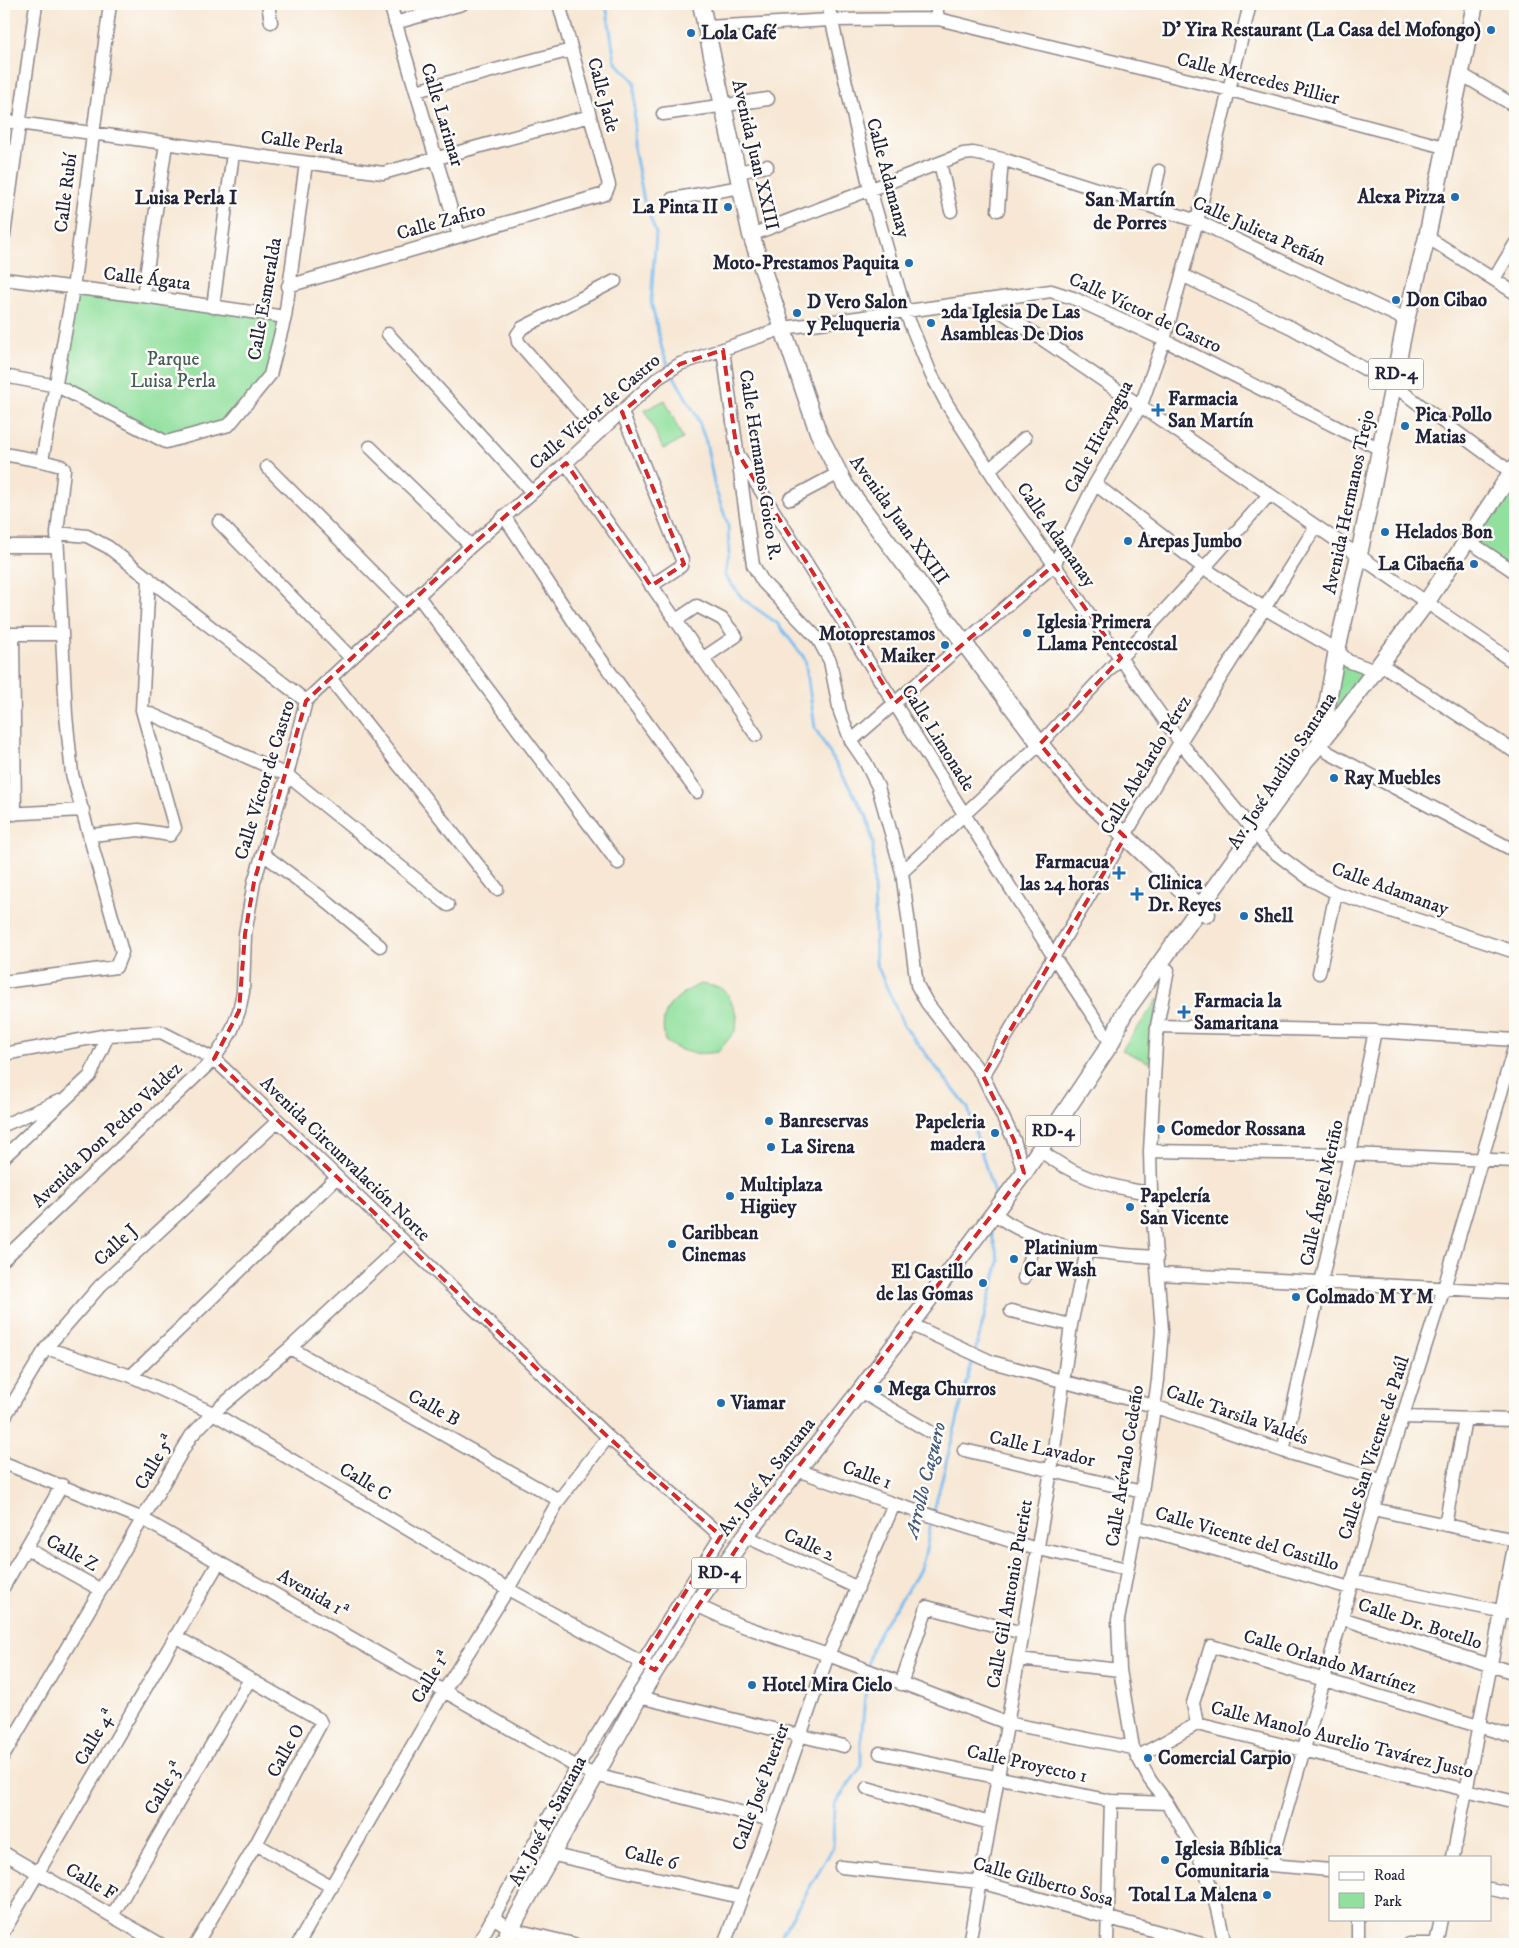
<svg xmlns="http://www.w3.org/2000/svg" width="1519" height="1948" viewBox="0 0 1519 1948" font-family="'IM FELL DW Pica',serif">
	<style>
		.green { fill: #91e09e; stroke: #5a816c }
		.lines { fill: none; stroke-linecap: round; stroke-linejoin: round }
		.stream { stroke: #7bbdf0; stroke-width: 3 }
		.minor-casing { stroke: #8c8488; stroke-width: 15 }
		.major-casing { stroke: #8c8488; stroke-width: 19 }
		.minor { stroke: #fff; stroke-width: 12 }
		.major { stroke: #fff; stroke-width: 16 }
		.marked { fill: none; stroke: #d62828; stroke-width: 4; stroke-dasharray: 10 6; stroke-linejoin: round }
		.poi-dot { fill: #1f6fb2; stroke: #fdfcf7; stroke-width: 2 }
		.labels { text-anchor: middle; dominant-baseline: central; stroke-width: 5; stroke-linejoin: round; paint-order: stroke }
		.shield { fill: #fdfcf7; stroke: #646373; stroke-width: 1 }
		.shield-label { font-size: 18px; font-weight: bold; fill: #22223b }
		.poi-label { font-size: 19px; font-weight: bold; fill: #22223b; stroke: #fdfcf7; text-anchor: start }
		.street-label { font-size: 19px; fill: #22223b; stroke: #fdfcf7 }
		.park-label { font-size: 19px; fill: #435b59; stroke: #fdfcf7 }
		.neighbourhood-label { font-size: 20px; font-weight: bold; fill: #22223b; stroke: #fdfcf7 }
		.water-label { font-size: 20px; font-style: italic; fill: #41587a; stroke: #fdfcf7 }
	</style>
	<rect width="100%" height="100%" fill="#fdfcf7"/>
	<filter id="ink" filterUnits="userSpaceOnUse"><feTurbulence type="fractalNoise" baseFrequency=".02" numOctaves="2"/><feDisplacementMap in="SourceGraphic" scale="10" xChannelSelector="R" yChannelSelector="G"/><feConvolveMatrix kernelMatrix="1 2 1 2 8 2 1 2 1" color-interpolation-filters="sRGB"/></filter>
	<filter id="wash" filterUnits="userSpaceOnUse"><feTurbulence type="fractalNoise" baseFrequency=".0096" numOctaves="4" result="noise"/><feDisplacementMap in="SourceGraphic" scale="20" xChannelSelector="R" yChannelSelector="G"/><feGaussianBlur stdDeviation="1.12" result="paint"/><feColorMatrix in="noise" values="0 0 0 0 0 0 0 0 0 0 0 0 0 0 0 0 0 1.4 0 .05"/><feComposite in="paint" operator="in"/></filter>
	<g filter="url(#wash)">
		<rect width="100%" height="100%" fill="#f7e7d4"/>
		<path class="green" d="M 73,289 L 285,317 L 270,375 L 229,425 L 166,442 L 57,386 Z
			M 665,400 L 683,439 L 663,449 L 645,410 Z
			M 1515,475 L 1515,572 L 1467,540 Z
			M 1337,650 L 1375,671 L 1320,744 Z
			M 700,984 L 719,987 L 727,993 L 737,1015 L 736,1030 L 718,1052 C 698,1055 683,1054 665,1041 C 658,1009 673,998 700,984 Z
			M 1158,999 L 1150,1063 L 1122,1050 Z"/>
		<g class="lines">
			<path class="stream" d="M 606,4 L 615,61 L 635,82 L 634,147 L 644,201 L 656,233 L 651,301 L 662,349 L 669,367
				M 672,373 L 697,417 L 706,442 L 715,488 L 728,525 L 729,552 L 725,576 L 743,599 L 778,624 L 805,659 L 815,728 L 867,817 L 873,842 L 876,963 L 904,1026 L 968,1108 L 994,1194 L 992,1204
				M 975,1352 L 999,1261 L 990,1228
				M 933,1514 L 973,1358
				M 868,1666 C 873,1627 904,1602 920,1569 C 927,1555 928,1535 931,1520
				M 776,1944 L 833,1848 L 834,1805 L 861,1767 L 861,1741 L 867,1674"/>
		</g>
	</g>
	<g filter="url(#ink)">
		<g class="lines">
			<g class="minor-casing">
				<path id="minor" d="M 268,4 L 271,22
					M 390,4 L 459,236
					M 828,4 L 870,189 L 905,311 L 931,374 L 947,404 L 1009,501 L 1180,742 L 1265,845 L 1310,879 L 1336,893 L 1515,952
					M 936,4 L 938,19
					M 395,23 L 462,4
					M 706,27 L 830,20 L 938,19 L 1230,90 L 1444,147
					M 1460,75 L 1466,77 L 1515,106
					M 416,91 L 571,50
					M 663,114 L 768,99
					M 4,121 L 383,173 L 590,116
					M 940,163 L 951,211
					M 738,172 L 767,166
					M 672,199 L 741,187
					M 1151,206 L 1159,171
					M 998,210 L 1002,159
					M 4,235 L 36,4
					M 751,235 L 963,154 L 973,153 L 1002,159 L 1197,221 L 1406,320
					M 1427,237 L 1515,293
					M 1182,275 L 1292,328 L 1393,385 L 1515,475
					M 4,279 L 143,296 L 285,317
					M 1494,279 L 1515,244
					M 288,286 L 605,194 L 609,185 L 559,4
					M 143,296 L 166,144
					M 984,300 C 1162,419 1338,542 1515,663
					M 213,307 L 233,153
					M 388,334 L 532,492
					M 723,350 L 753,565 L 763,582 L 818,639 L 830,661 L 840,712 L 851,741 L 866,763 L 878,787 L 902,872 L 917,985 L 927,1003 L 983,1076 L 1014,1140 L 1024,1173
					M 4,376 L 57,386 L 166,442 L 229,425 L 270,375 L 285,317 L 306,163
					M 622,412 L 682,560 L 681,566 L 651,586
					M 598,433 L 518,342 L 517,335 L 522,328 L 615,281
					M 370,447 L 471,546
					M 4,454 L 42,461
					M 739,456 L 1054,957 L 1111,1043
					M 566,463 L 756,735
					M 267,467 L 406,606
					M 989,470 L 1025,438
					M 1095,484 L 1204,568 L 1264,608 L 1337,650 L 1348,661 L 1375,671
					M 790,499 L 839,473
					M 504,516 L 576,625 L 697,792
					M 219,522 L 351,658
					M 57,533 L 87,536 L 108,547 L 306,701
					M 1467,540 L 1515,572
					M 4,546 L 57,546
					M 418,596 L 618,863
					M 675,621 L 697,606 L 722,619 L 736,636 L 702,659
					M 4,634 L 62,634
					M 13,634 L 15,814
					M 1379,663 L 1515,752
					M 330,678 L 497,889
					M 142,710 L 287,775 L 448,905
					M 851,741 L 1054,565 L 1095,484 L 1141,405 L 1164,340 L 1197,221 L 1250,4
					M 1320,744 L 1329,753 L 1515,851
					M 4,814 L 83,810
					M 91,835 L 139,830 L 170,835 L 175,828 L 142,710 L 149,578
					M 263,854 L 321,897 L 380,946
					M 902,872 L 1040,744 L 1204,568 L 1268,496
					M 1168,970 L 1157,1026 L 1150,1151 L 1151,1193 L 1162,1330 L 1158,1380 L 1142,1492 L 1118,1620 L 1120,1670 L 1133,1748 L 1150,1780 L 1167,1803 L 1200,1859 L 1213,1892 L 1225,1944
					M 1319,973 L 1336,893
					M 4,982 L 116,967 L 122,952 L 72,774 L 66,715 L 57,533 L 64,469 L 61,466 L 42,461 L 73,289 L 110,4
					M 1157,1026 L 1375,1031 L 1515,1040
					M 4,1054 L 108,1035 L 161,1032 L 214,1059 L 608,1437 L 721,1536 L 577,1767 L 478,1944
					M 983,1076 L 1180,742 L 1315,528
					M 4,1125 L 59,1101
					M 1040,1150 C 1072,1176 1110,1188 1151,1193
					M 1150,1151 L 1350,1154 L 1515,1161
					M 4,1157 L 90,1076 L 108,1035
					M 995,1214 C 1041,1249 1100,1254 1157,1257
					M 4,1259 L 214,1059 L 231,1032 L 239,1011 L 243,992 L 245,934 L 254,882 L 287,775 L 306,701 L 471,546 L 566,463 L 658,378 L 680,364 L 784,328 L 1051,291 L 1073,298 L 1164,340 L 1380,449
					M 1159,1274 L 1515,1292
					M 1024,1278 L 1035,1238
					M 1011,1311 L 1071,1325
					M 910,1324 L 992,1362 L 1154,1406 L 1283,1451 L 1383,1481
					M 46,1348 L 131,1376 L 213,1413 L 508,1589 L 646,1665
					M 290,1348 L 559,1500
					M 131,1376 L 337,1177
					M 860,1391 L 932,1433
					M 1403,1417 L 1515,1420
					M 4,1418 L 46,1348 L 100,1286 L 278,1121
					M 964,1450 L 1142,1492
					M 1283,1451 L 1350,1154 L 1375,1031
					M 4,1463 L 143,1519 L 577,1767 L 595,1775 L 771,1820
					M 797,1470 L 894,1504 L 1030,1547 L 1127,1569
					M 1373,1509 L 1515,1540
					M 1445,1525 L 1465,1419
					M 1134,1526 L 1350,1588
					M 745,1536 L 858,1588
					M 26,1548 L 101,1590
					M 1352,1581 L 1515,1614
					M 4,1586 L 62,1485
					M 696,1605 L 737,1624 L 828,1655 L 1007,1723 L 1133,1748
					M 1341,1618 L 1515,1673
					M 175,1636 L 319,1719 L 321,1723 L 256,1844 L 196,1944
					M 1018,1659 L 1120,1670
					M 901,1684 L 927,1607 L 1022,1633
					M 639,1697 L 844,1746
					M 1197,1724 L 1193,1703 L 1211,1646 L 1515,1737
					M 880,1753 L 1111,1801 L 1167,1803
					M 4,1755 L 191,1436 L 213,1413 L 290,1348 L 404,1242
					M 1137,1757 L 1197,1724 L 1515,1802
					M 867,1788 L 990,1823
					M 256,1844 L 332,1887
					M 4,1853 L 160,1944
					M 554,1855 L 740,1897
					M 1453,1857 L 1515,1542
					M 1200,1859 L 1330,1870
					M 1271,1864 L 1373,1509 L 1444,1288 L 1515,1045
					M 841,1867 L 980,1882 L 1202,1944
					M 1490,1889 L 1515,1894
					M 112,1916 L 250,1679
					M 493,1917 L 511,1929 L 574,1944
					M 1358,1919 L 1358,1944
					M 4,1931 L 219,1562
					M 298,1944 L 444,1691 L 508,1589 L 559,1500 L 608,1437
					M 724,1944 L 771,1820 L 828,1655 L 894,1504
					M 969,1944 L 1051,1471 L 1071,1325 L 1087,1250
					M 1107,1944 L 1111,1801
					M 1409,1944 L 1437,1944
					M 1436,1944 L 1441,1919"/>
			</g>
			<g class="major-casing">
				<path id="major" d="M 701,4 L 751,235 L 818,432 L 845,485 L 1040,744 L 1083,796 L 1207,914
					M 1322,741 L 1426,603 L 1515,467
					M 1320,744 L 1337,650 L 1358,560 L 1406,320 L 1427,237 L 1475,4
					M 502,1944 L 639,1697 L 696,1605 L 745,1536 L 860,1391 L 1024,1173 L 1111,1043 L 1123,1015 L 1305,761 L 1320,744"/>
			</g>
			<use href="#minor" class="minor"/>
			<use href="#major" class="major"/>
		</g>
	</g>
	<path class="marked" d="M 723,350 L 737,452 L 895,703 L 1054,565 L 1121,658 L 1040,744 L 1083,796 L 1125,837 L 983,1076 L 1014,1140 L 1024,1173 L 745,1536 L 655,1670 L 641,1662 L 721,1536 L 608,1437 L 214,1059 L 239,1011 L 245,934 L 254,882 L 306,701 L 471,546 L 566,463 L 651,586 L 684,564 L 622,412 L 680,364 Z"/>
	<g class="poi-dot">
		<circle cx="1491" cy="30" r="5"/>
		<circle cx="691" cy="33" r="5"/>
		<circle cx="1455" cy="197" r="5"/>
		<circle cx="728" cy="207" r="5"/>
		<circle cx="909" cy="263" r="5"/>
		<circle cx="1396" cy="300" r="5"/>
		<circle cx="797" cy="313" r="5"/>
		<circle cx="931" cy="323" r="5"/>
		<path d="M1155.5 402.5h5v5h5v5h-5v5h-5v-5h-5v-5h5z"/>
		<circle cx="1405" cy="426" r="5"/>
		<circle cx="1385" cy="532" r="5"/>
		<circle cx="1128" cy="541" r="5"/>
		<circle cx="1474" cy="564" r="5"/>
		<circle cx="1027" cy="633" r="5"/>
		<circle cx="945" cy="645" r="5"/>
		<circle cx="1334" cy="778" r="5"/>
		<path d="M1116.5 865.5h5v5h5v5h-5v5h-5v-5h-5v-5h5z"/>
		<path d="M1134.5 886.5h5v5h5v5h-5v5h-5v-5h-5v-5h5z"/>
		<circle cx="1244" cy="916" r="5"/>
		<path d="M1181.5 1004.5h5v5h5v5h-5v5h-5v-5h-5v-5h5z"/>
		<circle cx="769" cy="1121" r="5"/>
		<circle cx="1161" cy="1129" r="5"/>
		<circle cx="995" cy="1133" r="5"/>
		<circle cx="771" cy="1147" r="5"/>
		<circle cx="730" cy="1196" r="5"/>
		<circle cx="1130" cy="1207" r="5"/>
		<circle cx="672" cy="1244" r="5"/>
		<circle cx="1014" cy="1259" r="5"/>
		<circle cx="983" cy="1283" r="5"/>
		<circle cx="1296" cy="1297" r="5"/>
		<circle cx="878" cy="1389" r="5"/>
		<circle cx="721" cy="1403" r="5"/>
		<circle cx="752" cy="1685" r="5"/>
		<circle cx="1148" cy="1758" r="5"/>
		<circle cx="1165" cy="1860" r="5"/>
		<circle cx="1267" cy="1895" r="5"/>
	</g>
	<g class="labels">
		<g class="shield">
			<rect x="1368.5" y="358.5" width="55" height="31" rx="4"/>
			<rect x="1025.5" y="1115.5" width="55" height="31" rx="4"/>
			<rect x="691.5" y="1557.5" width="55" height="31" rx="4"/>
		</g>
		<g class="shield-label">
			<text x="1396" y="374">RD-4</text>
			<text x="1053" y="1131">RD-4</text>
			<text x="719" y="1573">RD-4</text>
		</g>
		<g class="poi-label">
			<text x="1481" y="30" text-anchor="end">D' Yira Restaurant (La Casa del Mofongo)</text>
			<text x="701" y="33">Lola Café</text>
			<text x="1445" y="197" text-anchor="end">Alexa Pizza</text>
			<text x="718" y="207" text-anchor="end">La Pinta II</text>
			<text x="899" y="263" text-anchor="end">Moto-Prestamos Paquita</text>
			<text x="1406" y="300">Don Cibao</text>
			<text x="807" y="302">D Vero Salon<tspan x="807" dy="22">y Peluqueria</tspan></text>
			<text x="941" y="312">2da Iglesia De Las<tspan x="941" dy="22">Asambleas De Dios</tspan></text>
			<text x="1168" y="399">Farmacia<tspan x="1168" dy="22">San Martín</tspan></text>
			<text x="1415" y="415">Pica Pollo<tspan x="1415" dy="22">Matias</tspan></text>
			<text x="1395" y="532">Helados Bon</text>
			<text x="1138" y="541">Arepas Jumbo</text>
			<text x="1464" y="564" text-anchor="end">La Cibaeña</text>
			<text x="1037" y="622">Iglesia Primera<tspan x="1037" dy="22">Llama Pentecostal</tspan></text>
			<text x="935" y="634" text-anchor="end">Motoprestamos<tspan x="935" dy="22">Maiker</tspan></text>
			<text x="1344" y="778">Ray Muebles</text>
			<text x="1109" y="862" text-anchor="end">Farmacua<tspan x="1109" dy="22">las 24 horas</tspan></text>
			<text x="1148" y="883">Clinica<tspan x="1148" dy="22">Dr. Reyes</tspan></text>
			<text x="1254" y="916">Shell</text>
			<text x="1194" y="1001">Farmacia la<tspan x="1194" dy="22">Samaritana</tspan></text>
			<text x="779" y="1121">Banreservas</text>
			<text x="985" y="1122" text-anchor="end">Papeleria<tspan x="985" dy="22">madera</tspan></text>
			<text x="1171" y="1129">Comedor Rossana</text>
			<text x="781" y="1147">La Sirena</text>
			<text x="740" y="1185">Multiplaza<tspan x="740" dy="22">Higüey</tspan></text>
			<text x="1140" y="1196">Papelería<tspan x="1140" dy="22">San Vicente</tspan></text>
			<text x="682" y="1233">Caribbean<tspan x="682" dy="22">Cinemas</tspan></text>
			<text x="1024" y="1248">Platinium<tspan x="1024" dy="22">Car Wash</tspan></text>
			<text x="973" y="1272" text-anchor="end">El Castillo<tspan x="973" dy="22">de las Gomas</tspan></text>
			<text x="1306" y="1297">Colmado M Y M</text>
			<text x="888" y="1389">Mega Churros</text>
			<text x="731" y="1403">Viamar</text>
			<text x="762" y="1685">Hotel Mira Cielo</text>
			<text x="1158" y="1758">Comercial Carpio</text>
			<text x="1175" y="1849">Iglesia Bíblica<tspan x="1175" dy="22">Comunitaria</tspan></text>
			<text x="1257" y="1895" text-anchor="end">Total La Malena</text>
		</g>
		<g class="street-label">
			<text transform="translate(1258 79) rotate(14)">Calle Mercedes Pillier</text>
			<text transform="translate(603 95) rotate(75)">Calle Jade</text>
			<text transform="translate(442 115) rotate(73)">Calle Larimar</text>
			<text transform="translate(302 143) rotate(8)">Calle Perla</text>
			<text transform="translate(755 155) rotate(77)">Avenida Juan XXIII</text>
			<text transform="translate(888 178) rotate(75)">Calle Adamanay</text>
			<text transform="translate(66 193) rotate(-83)">Calle Rubí</text>
			<text transform="translate(441 222) rotate(-16)">Calle Zafiro</text>
			<text transform="translate(1259 231) rotate(24)">Calle Julieta Peñán</text>
			<text transform="translate(147 279) rotate(7)">Calle Ágata</text>
			<text transform="translate(265 299) rotate(-80)">Calle Esmeralda</text>
			<text transform="translate(1145 313) rotate(25)">Calle Víctor de Castro</text>
			<text transform="translate(595 412) rotate(-41)">Calle Víctor de Castro</text>
			<text transform="translate(1099 437) rotate(-62)">Calle Hicayagua</text>
			<text transform="translate(760 465) rotate(81)">Calle Hermanos Goico R.</text>
			<text transform="translate(1349 502) rotate(-78)">Avenida Hermanos Trejo</text>
			<text transform="translate(899 520) rotate(54)">Avenida Juan XXIII</text>
			<text transform="translate(1056 535) rotate(55)">Calle Adamanay</text>
			<text transform="translate(938 738) rotate(58)">Calle Limonade</text>
			<text transform="translate(1146 765) rotate(-59)">Calle Abelardo Pérez</text>
			<text transform="translate(1282 771) rotate(-57)">Av. José Audilio Santana</text>
			<text transform="translate(265 780) rotate(-73)">Calle Víctor de Castro</text>
			<text transform="translate(1390 889) rotate(20)">Calle Adamanay</text>
			<text transform="translate(107 1135) rotate(-44)">Avenida Don Pedro Valdez</text>
			<text transform="translate(345 1159) rotate(44)">Avenida Circunvalación Norte</text>
			<text transform="translate(1322 1193) rotate(-78)">Calle Ángel Meriño</text>
			<text transform="translate(116 1245) rotate(-43)">Calle J</text>
			<text transform="translate(434 1408) rotate(29)">Calle B</text>
			<text transform="translate(1237 1415) rotate(19)">Calle Tarsila Valdés</text>
			<text transform="translate(1374 1448) rotate(-72)">Calle San Vicente de Paúl</text>
			<text transform="translate(1042 1449) rotate(13)">Calle Lavador</text>
			<text transform="translate(155 1462) rotate(-60)">Calle 5ª</text>
			<text transform="translate(1125 1466) rotate(-81)">Calle Arévalo Cedeño</text>
			<text transform="translate(867 1475) rotate(20)">Calle 1</text>
			<text transform="translate(767 1477) rotate(-52)">Av. José A. Santana</text>
			<text transform="translate(365 1482) rotate(31)">Calle C</text>
			<text transform="translate(1247 1539) rotate(16)">Calle Vicente del Castillo</text>
			<text transform="translate(809 1545) rotate(25)">Calle 2</text>
			<text transform="translate(72 1553) rotate(29)">Calle Z</text>
			<text transform="translate(313 1594) rotate(30)">Avenida 1ª</text>
			<text transform="translate(1010 1594) rotate(-80)">Calle Gil Antonio Pueriet</text>
			<text transform="translate(1420 1624) rotate(18)">Calle Dr. Botello</text>
			<text transform="translate(1330 1662) rotate(17)">Calle Orlando Martínez</text>
			<text transform="translate(431 1677) rotate(-59)">Calle 1ª</text>
			<text transform="translate(95 1737) rotate(-60)">Calle 4ª</text>
			<text transform="translate(1342 1740) rotate(14)">Calle Manolo Aurelio Tavárez Justo</text>
			<text transform="translate(286 1751) rotate(-61)">Calle O</text>
			<text transform="translate(1027 1764) rotate(12)">Calle Proyecto 1</text>
			<text transform="translate(761 1787) rotate(-70)">Calle José Puerier</text>
			<text transform="translate(164 1788) rotate(-60)">Calle 3ª</text>
			<text transform="translate(548 1821) rotate(-62)">Av. José A. Santana</text>
			<text transform="translate(651 1858) rotate(13)">Calle 6</text>
			<text transform="translate(91 1882) rotate(30)">Calle F</text>
			<text transform="translate(1043 1882) rotate(15)">Calle Gilberto Sosa</text>
		</g>
		<g class="park-label">
			<text x="173" y="359">Parque<tspan x="173" dy="22">Luisa Perla</tspan></text>
		</g>
		<g class="neighbourhood-label">
			<text x="186" y="198">Luisa Perla I</text>
			<text x="1130" y="200">San Martín<tspan x="1130" dy="23">de Porres</tspan></text>
		</g>
		<g class="water-label">
			<text transform="translate(926 1480) rotate(-76)">Arrollo Caguero</text>
		</g>
	</g>
	<rect width="1519" height="1948" fill="none" stroke="#fdfcf7" stroke-width="20"/>
	<rect x="1329" y="1856" width="162" height="65" fill="#fdfcf7" stroke="#a5a5ac"/>
	<rect x="1339" y="1872" width="25" height="8" fill="#ffffff" stroke="#a5a5ac"/>
	<text x="1374" y="1880" font-size="15" fill="#22223b">Road</text>
	<rect x="1339" y="1893" width="25" height="15" fill="#91e09e" stroke="#a5a5ac"/>
	<text x="1374" y="1906" font-size="15" fill="#22223b">Park</text>
</svg>
